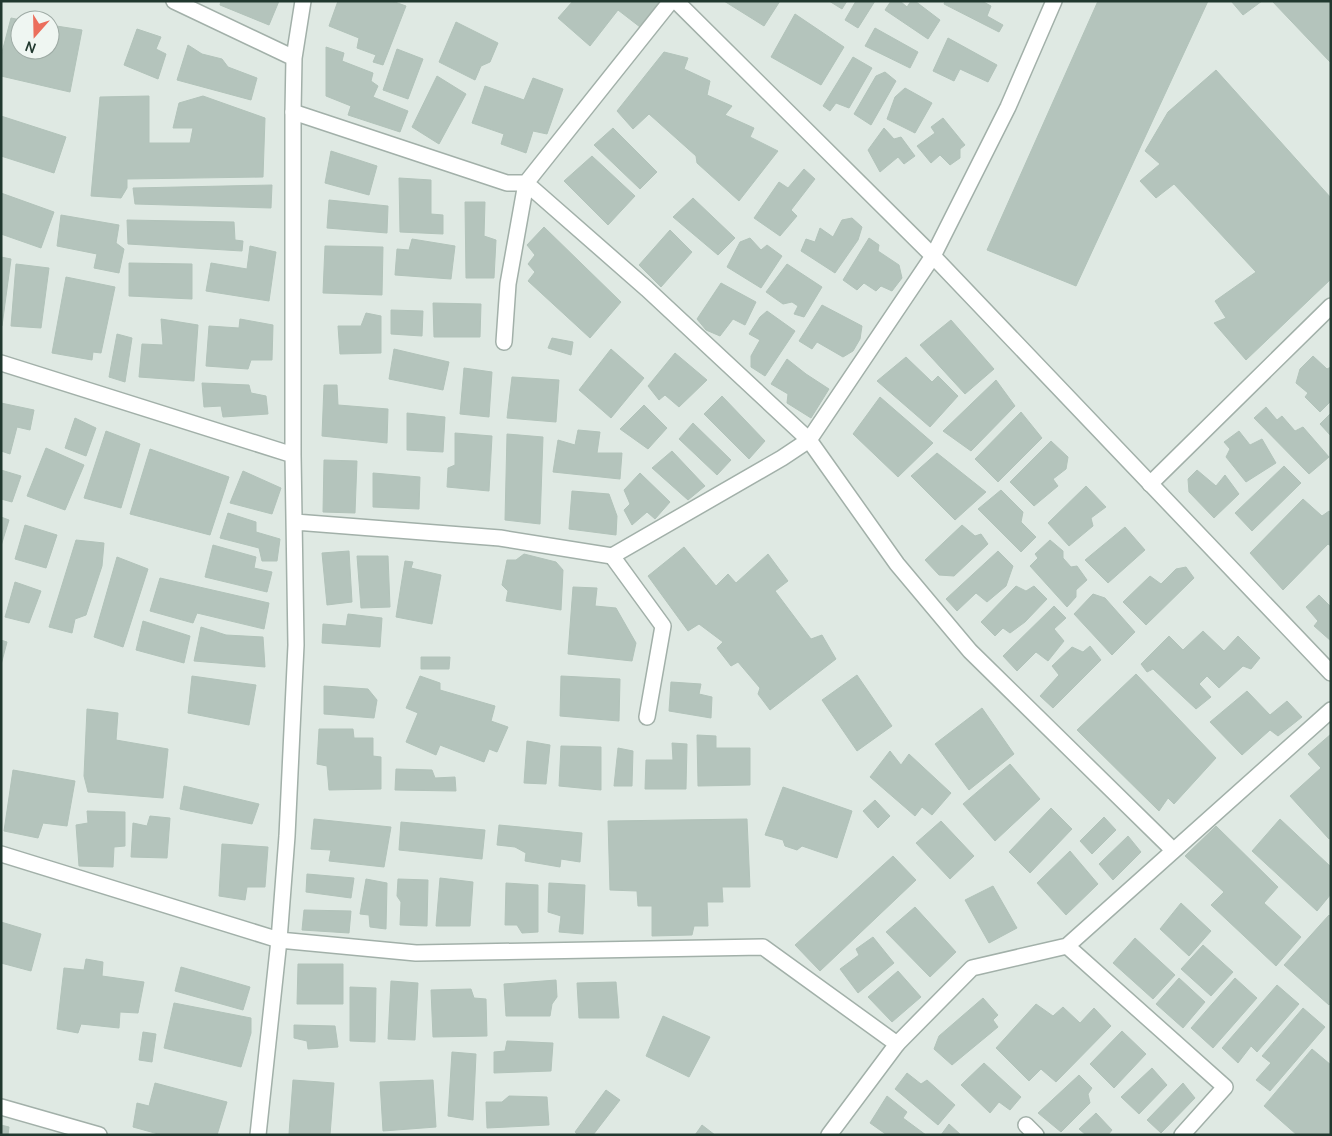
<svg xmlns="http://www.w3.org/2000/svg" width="1332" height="1136" viewBox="0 0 1332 1136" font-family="Manrope,sans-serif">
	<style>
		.building { fill: #b4c4bc; stroke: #b2c3ba }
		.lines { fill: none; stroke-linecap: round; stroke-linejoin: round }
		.lane-casing { stroke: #a2b0a9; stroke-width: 18 }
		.street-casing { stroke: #a2b0a9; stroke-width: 18 }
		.lane { stroke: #fff; stroke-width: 15 }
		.street { stroke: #fff; stroke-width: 15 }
	</style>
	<rect width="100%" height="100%" fill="#dfe9e3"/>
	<path class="building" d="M 221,1 L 279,1 L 269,25 L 220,5 Z
		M 338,1 L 392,1 L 406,6 L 383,65 L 373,62 L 376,55 L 357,48 L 359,38 L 329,26 Z
		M 573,1 L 661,1 L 640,27 L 618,10 L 590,46 L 558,18 Z
		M 724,1 L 780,1 L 764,26 Z
		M 829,1 L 847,1 L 842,9 Z
		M 856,1 L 875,1 L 858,28 L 845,20 Z
		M 891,1 L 900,1 L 907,7 L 911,1 L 915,1 L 940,20 L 928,39 L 885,10 Z
		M 945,1 L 982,1 L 991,6 L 987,16 L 1003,25 L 999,32 L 944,4 Z
		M 1098,1 L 1208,1 L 1076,286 L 987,250 Z
		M 1231,1 L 1262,1 L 1243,15 Z
		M 1272,1 L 1331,1 L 1331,63 Z
		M 795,14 L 844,47 L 821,85 L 771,57 Z
		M 11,18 L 21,20 L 20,50 L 50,50 L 50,25 L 82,30 L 70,92 L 1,76 L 1,56 Z
		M 456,22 L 498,43 L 490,62 L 481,66 L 475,80 L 439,62 Z
		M 875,28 L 918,52 L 910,68 L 865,46 Z
		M 137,29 L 161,37 L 156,49 L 166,54 L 158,79 L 124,65 Z
		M 948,38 L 997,65 L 988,82 L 960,69 L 954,81 L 933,71 Z
		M 188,45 L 202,54 L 222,59 L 228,67 L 257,78 L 251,100 L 177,80 Z
		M 326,47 L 344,53 L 342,61 L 373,73 L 371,81 L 378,86 L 373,97 L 408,111 L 400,132 L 348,115 L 351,106 L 326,96 Z
		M 397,49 L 423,59 L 408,99 L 383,90 Z
		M 664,52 L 688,58 L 684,69 L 710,81 L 707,95 L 732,106 L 725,115 L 754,128 L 750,137 L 778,151 L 739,201 L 697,163 L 696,156 L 649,114 L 633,129 L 617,111 Z
		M 853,57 L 872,68 L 849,108 L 836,103 L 830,111 L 823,106 Z
		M 1216,70 L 1331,198 L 1331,279 L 1246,360 L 1214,323 L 1226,318 L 1215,301 L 1256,272 L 1174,184 L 1156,198 L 1140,181 L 1160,164 L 1145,151 L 1168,112 Z
		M 885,72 L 896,81 L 871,125 L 854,114 L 876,76 Z
		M 437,76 L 466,94 L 439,144 L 412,127 Z
		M 533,78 L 563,89 L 547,134 L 533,131 L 526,153 L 501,144 L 504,134 L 472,123 L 485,86 L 524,100 Z
		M 905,88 L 932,103 L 915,133 L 887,119 L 895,97 Z
		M 149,96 L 149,143 L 190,143 L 193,128 L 173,128 L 179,103 L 203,96 L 265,118 L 263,177 L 127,179 L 127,188 L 121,198 L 91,196 L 100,97 Z
		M 1,116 L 66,137 L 54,173 L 1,156 Z
		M 943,118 L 965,145 L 960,149 L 960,158 L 950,165 L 940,155 L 931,163 L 917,146 L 935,133 L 931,127 Z
		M 613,128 L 657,172 L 640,189 L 594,145 Z
		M 884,128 L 894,139 L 901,137 L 915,156 L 904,164 L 898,157 L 880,172 L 868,150 Z
		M 331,151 L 377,166 L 369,195 L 325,183 Z
		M 592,156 L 635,196 L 608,225 L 564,181 Z
		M 804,169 L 815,179 L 791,210 L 797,216 L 780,236 L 754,218 L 779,182 L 788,188 Z
		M 399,178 L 431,180 L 431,214 L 443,215 L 443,234 L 400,232 Z
		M 272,185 L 271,208 L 135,204 L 133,188 Z
		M 1,193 L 54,212 L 41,248 L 1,234 Z
		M 693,198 L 735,238 L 718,255 L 673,217 Z
		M 329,200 L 388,206 L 387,233 L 327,228 Z
		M 465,202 L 485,202 L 484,236 L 496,240 L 494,278 L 466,278 Z
		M 61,215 L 119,225 L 116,243 L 124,249 L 119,273 L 94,268 L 97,254 L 57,246 Z
		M 852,218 L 862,227 L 858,240 L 835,273 L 801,251 L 806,239 L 815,242 L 820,228 L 833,237 L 842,220 Z
		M 127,220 L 234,222 L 235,240 L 243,241 L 242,251 L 128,244 Z
		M 544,227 L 621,302 L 590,338 L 528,281 L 535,272 L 528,264 L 535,255 L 527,245 Z
		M 670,230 L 692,252 L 661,287 L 639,265 Z
		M 750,238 L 761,250 L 767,245 L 782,256 L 761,288 L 727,267 L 740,242 Z
		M 869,238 L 879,245 L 878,251 L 899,265 L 902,278 L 892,291 L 881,286 L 876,291 L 864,283 L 857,290 L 843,280 Z
		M 412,239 L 455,246 L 451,279 L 395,275 L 397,249 L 409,250 Z
		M 250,246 L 276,252 L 269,301 L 206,291 L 211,263 L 247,269 Z
		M 325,246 L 383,247 L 382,295 L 323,293 Z
		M 1,257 L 11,259 L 2,326 L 1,326 Z
		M 129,263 L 192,264 L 192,299 L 129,296 Z
		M 16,264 L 49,268 L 41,328 L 11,326 Z
		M 787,264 L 822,287 L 804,317 L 794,314 L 798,306 L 792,302 L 783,304 L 766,292 Z
		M 66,277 L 115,287 L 101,353 L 93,352 L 92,360 L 52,353 Z
		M 721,283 L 756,302 L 745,325 L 733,319 L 720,336 L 706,330 L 697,319 Z
		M 433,303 L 481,304 L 480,337 L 434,337 Z
		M 822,305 L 862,326 L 860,339 L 853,351 L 843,357 L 817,342 L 812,349 L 799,341 Z
		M 391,310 L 423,311 L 422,336 L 391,334 Z
		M 767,311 L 795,331 L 765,376 L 751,367 L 751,356 L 760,340 L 749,334 L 760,317 Z
		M 366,313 L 381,316 L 381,353 L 340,354 L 338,326 L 361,326 Z
		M 161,319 L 198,325 L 194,381 L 139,377 L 142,344 L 163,345 Z
		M 240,319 L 273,325 L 272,360 L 251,360 L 248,369 L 206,366 L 209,326 L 239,328 Z
		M 951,320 L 994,369 L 965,394 L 920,345 Z
		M 117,334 L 132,338 L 125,382 L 109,377 Z
		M 552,338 L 573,342 L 571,355 L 548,348 Z
		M 394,349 L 449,362 L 443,390 L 389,379 Z
		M 611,349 L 644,378 L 611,418 L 579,390 Z
		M 675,353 L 707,380 L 679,407 L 665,395 L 659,400 L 648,386 Z
		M 1313,356 L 1327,369 L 1331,367 L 1331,401 L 1320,412 L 1305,397 L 1308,393 L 1296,383 L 1300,369 Z
		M 906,357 L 932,382 L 938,376 L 958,396 L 930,427 L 877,381 Z
		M 787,359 L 806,374 L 829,389 L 811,418 L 787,403 L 788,394 L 771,384 Z
		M 464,368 L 492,372 L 489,417 L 460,414 Z
		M 512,377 L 559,380 L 556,422 L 507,418 Z
		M 996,380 L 1015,406 L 971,451 L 943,431 Z
		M 202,383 L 249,385 L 251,393 L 266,396 L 268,414 L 223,417 L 221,406 L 204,407 Z
		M 324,385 L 337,385 L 338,405 L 388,409 L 387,443 L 322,436 Z
		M 722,396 L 765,441 L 749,459 L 704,414 Z
		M 880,397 L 933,443 L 898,477 L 853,434 Z
		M 1,403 L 34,410 L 30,430 L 17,427 L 10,454 L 1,451 Z
		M 644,405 L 667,428 L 648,449 L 620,429 Z
		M 1266,407 L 1277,420 L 1282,416 L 1295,431 L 1303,427 L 1329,457 L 1309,474 L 1254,418 Z
		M 1021,412 L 1042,438 L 998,482 L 975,459 Z
		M 407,413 L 445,417 L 443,452 L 407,450 Z
		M 1331,413 L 1331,436 L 1320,424 Z
		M 75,418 L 96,428 L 86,456 L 65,448 Z
		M 693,423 L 731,460 L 717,475 L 679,439 Z
		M 578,430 L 600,432 L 597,453 L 622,453 L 620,479 L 553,472 L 558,440 L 575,445 Z
		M 106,431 L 140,444 L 121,508 L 84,498 Z
		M 1239,431 L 1250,445 L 1262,439 L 1276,463 L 1246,482 L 1226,457 L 1230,449 L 1224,442 Z
		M 455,433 L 492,436 L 489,491 L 447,487 L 448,468 L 455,465 Z
		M 507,434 L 543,437 L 540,524 L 505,520 Z
		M 1051,441 L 1068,457 L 1066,469 L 1053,479 L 1058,486 L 1034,506 L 1010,482 Z
		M 46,448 L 84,465 L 65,510 L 27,496 Z
		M 150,449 L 229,477 L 210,535 L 130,514 Z
		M 672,451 L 705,486 L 688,500 L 652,468 Z
		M 937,453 L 986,492 L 955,520 L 911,476 Z
		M 324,460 L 357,461 L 355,513 L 323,512 Z
		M 1284,466 L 1301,483 L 1252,531 L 1235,513 Z
		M 1,470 L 21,476 L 12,502 L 1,499 Z
		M 1197,470 L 1216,486 L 1225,475 L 1239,494 L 1214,518 L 1189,492 L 1188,479 Z
		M 243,471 L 281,488 L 272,514 L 230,503 Z
		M 373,473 L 420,477 L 419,509 L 373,507 Z
		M 640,473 L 670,502 L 655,519 L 647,512 L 632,525 L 624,510 L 630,504 L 624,490 Z
		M 1086,486 L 1106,507 L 1091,518 L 1093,526 L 1069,546 L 1048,523 Z
		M 1001,490 L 1023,512 L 1021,522 L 1036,537 L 1021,552 L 978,509 Z
		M 572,491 L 609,494 L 617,516 L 616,535 L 569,529 Z
		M 1303,499 L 1322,516 L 1329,511 L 1331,513 L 1331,546 L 1328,544 L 1283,590 L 1250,553 Z
		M 228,513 L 256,522 L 256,532 L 280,539 L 277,561 L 262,561 L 259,548 L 220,538 Z
		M 1,517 L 9,520 L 1,546 Z
		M 25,525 L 57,535 L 46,568 L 15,559 Z
		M 962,525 L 975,536 L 981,534 L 988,544 L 954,576 L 939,575 L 925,560 Z
		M 1125,527 L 1145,550 L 1108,583 L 1085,560 Z
		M 76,540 L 104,543 L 102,566 L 86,615 L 75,619 L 72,633 L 49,627 Z
		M 1050,540 L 1063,551 L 1063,558 L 1071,567 L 1077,566 L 1087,580 L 1076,590 L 1076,597 L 1067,607 L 1030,566 L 1038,558 L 1035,554 Z
		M 213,545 L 256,557 L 254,568 L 272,572 L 267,592 L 205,577 Z
		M 684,547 L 716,586 L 728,574 L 736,583 L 768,554 L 788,581 L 775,591 L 811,639 L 822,635 L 836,659 L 770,710 L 758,694 L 760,688 L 738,662 L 731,666 L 717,648 L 723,642 L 699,624 L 688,631 L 648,576 Z
		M 349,551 L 352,602 L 327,605 L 322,553 Z
		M 998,551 L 1013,566 L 1006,586 L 987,602 L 976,593 L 957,611 L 946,599 Z
		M 524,554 L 556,562 L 563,570 L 561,610 L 506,601 L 508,591 L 502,585 L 507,560 L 516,560 Z
		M 357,556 L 388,556 L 390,607 L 361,608 Z
		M 117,557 L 148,569 L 123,647 L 94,637 Z
		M 405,561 L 413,562 L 411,568 L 441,575 L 432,624 L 396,617 Z
		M 1186,567 L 1194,578 L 1146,625 L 1123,602 L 1150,576 L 1161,584 L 1176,569 Z
		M 160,578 L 269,603 L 264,629 L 197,613 L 193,623 L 150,611 Z
		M 15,582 L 41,591 L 29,623 L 5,617 Z
		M 1016,586 L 1026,591 L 1034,586 L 1047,599 L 1025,622 L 1010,633 L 1003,628 L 995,636 L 981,622 Z
		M 573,587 L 597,588 L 595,606 L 616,608 L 636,643 L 632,661 L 568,654 Z
		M 1093,594 L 1105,598 L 1135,632 L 1112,655 L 1074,614 Z
		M 1319,595 L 1331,607 L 1331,641 L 1314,626 L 1318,621 L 1306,607 Z
		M 1054,606 L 1066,618 L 1054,629 L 1064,641 L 1048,661 L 1036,652 L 1017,671 L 1003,656 Z
		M 348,614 L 382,618 L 380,647 L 322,643 L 323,624 L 346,626 Z
		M 143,621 L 190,636 L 184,663 L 136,650 Z
		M 201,627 L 226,635 L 263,637 L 265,667 L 194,661 Z
		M 1203,631 L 1224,651 L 1238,636 L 1260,658 L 1251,669 L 1243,666 L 1219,688 L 1207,676 L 1199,684 L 1211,697 L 1196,709 L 1153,669 L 1147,672 L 1141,664 L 1169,636 L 1183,650 Z
		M 1,640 L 7,642 L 1,665 Z
		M 1090,646 L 1101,660 L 1053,708 L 1040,696 L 1059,675 L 1052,666 L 1072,647 L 1083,652 Z
		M 421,657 L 450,657 L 449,669 L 421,669 Z
		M 1136,674 L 1216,758 L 1174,804 L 1168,798 L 1159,811 L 1077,730 Z
		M 857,675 L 892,726 L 857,751 L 822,700 Z
		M 192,676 L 256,685 L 249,725 L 188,713 Z
		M 420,676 L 440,683 L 440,690 L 495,706 L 491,721 L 508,727 L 497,752 L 489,749 L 484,762 L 440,745 L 436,755 L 406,742 L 418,713 L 406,708 Z
		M 561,676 L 620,679 L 619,721 L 560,716 Z
		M 671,682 L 701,684 L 699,694 L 712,697 L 711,718 L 669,711 Z
		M 324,686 L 368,689 L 377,700 L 374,718 L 324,714 Z
		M 1247,691 L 1270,715 L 1287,701 L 1302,717 L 1278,736 L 1270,730 L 1242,755 L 1210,722 Z
		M 982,708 L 1014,754 L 969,790 L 935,744 Z
		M 87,709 L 118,713 L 116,740 L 168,749 L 163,798 L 88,792 L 84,776 Z
		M 319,729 L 353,729 L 354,738 L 373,738 L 373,756 L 381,757 L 381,789 L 329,790 L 327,766 L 317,764 Z
		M 1331,734 L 1331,838 L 1329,839 L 1290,796 L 1321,768 L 1308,754 Z
		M 697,735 L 716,736 L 716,748 L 750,748 L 750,785 L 698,786 Z
		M 527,741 L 550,745 L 546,784 L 524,783 Z
		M 672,743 L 687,744 L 686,789 L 645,789 L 646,760 L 673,760 Z
		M 561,746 L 601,747 L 601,790 L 559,786 Z
		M 618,748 L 633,751 L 632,786 L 614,786 Z
		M 890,751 L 901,765 L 909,754 L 951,793 L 932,815 L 922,807 L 915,816 L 870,777 Z
		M 1010,764 L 1040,799 L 995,841 L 963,804 Z
		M 396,769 L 432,770 L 435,778 L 455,777 L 456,791 L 395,790 Z
		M 13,770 L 75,781 L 67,826 L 43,823 L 38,838 L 4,831 Z
		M 184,786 L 259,804 L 252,824 L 180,809 Z
		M 783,787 L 852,811 L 837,858 L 802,846 L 797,850 L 785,846 L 783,840 L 765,835 Z
		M 875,800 L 890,816 L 878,828 L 863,811 Z
		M 1051,808 L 1072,829 L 1030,873 L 1009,852 Z
		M 87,811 L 125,812 L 125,846 L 114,847 L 113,867 L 79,866 L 76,825 L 88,823 Z
		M 150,816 L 170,818 L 167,858 L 131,857 L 133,823 L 147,826 Z
		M 1104,817 L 1116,830 L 1092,854 L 1080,841 Z
		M 314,819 L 391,827 L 384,867 L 329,861 L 331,850 L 311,849 Z
		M 747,819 L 750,887 L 722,887 L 723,902 L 707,902 L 708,926 L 694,926 L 692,935 L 652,936 L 652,906 L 638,906 L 637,891 L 610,890 L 608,821 Z
		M 1280,819 L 1331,867 L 1331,894 L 1317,911 L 1252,851 Z
		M 941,821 L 974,856 L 950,879 L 916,843 Z
		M 401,822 L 485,830 L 482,859 L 399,850 Z
		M 499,825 L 582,833 L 580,862 L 561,859 L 560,867 L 525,861 L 526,853 L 515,847 L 497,845 Z
		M 1216,826 L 1278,887 L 1264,903 L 1301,937 L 1276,966 L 1211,905 L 1224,892 L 1185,856 Z
		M 1128,836 L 1141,852 L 1113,880 L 1099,864 Z
		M 222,844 L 268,847 L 265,887 L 247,887 L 245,900 L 219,896 Z
		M 1070,851 L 1098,884 L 1066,915 L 1037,883 Z
		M 893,856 L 916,880 L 820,971 L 795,945 Z
		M 307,874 L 354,878 L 351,898 L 306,892 Z
		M 440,878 L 473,882 L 470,926 L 436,926 Z
		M 366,879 L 387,883 L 386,929 L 370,927 L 369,915 L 360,914 Z
		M 398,879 L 428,880 L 427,926 L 400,925 L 401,902 L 397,896 Z
		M 506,883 L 538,885 L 538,932 L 522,933 L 517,925 L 505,925 Z
		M 549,883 L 585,885 L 583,934 L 559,932 L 561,916 L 548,912 Z
		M 993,886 L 1017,928 L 989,943 L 965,900 Z
		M 1181,903 L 1211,931 L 1189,956 L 1160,929 Z
		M 915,907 L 956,952 L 930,977 L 886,932 Z
		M 304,910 L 351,911 L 349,933 L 302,930 Z
		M 1329,915 L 1331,917 L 1331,1003 L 1329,1005 L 1284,965 Z
		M 1,922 L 41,934 L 31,971 L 1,963 Z
		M 873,937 L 894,963 L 858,993 L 840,969 L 859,955 L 856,949 Z
		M 1135,938 L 1175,975 L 1153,999 L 1113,963 Z
		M 1203,945 L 1233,972 L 1211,996 L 1181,969 Z
		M 86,959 L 103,962 L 102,976 L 144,982 L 138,1013 L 120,1012 L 119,1028 L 81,1024 L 78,1033 L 57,1029 L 64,968 L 84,970 Z
		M 298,964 L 343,964 L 343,1004 L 297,1004 Z
		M 181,967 L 250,987 L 243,1010 L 175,991 Z
		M 898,971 L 921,997 L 892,1022 L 868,997 Z
		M 1179,978 L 1205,1002 L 1183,1028 L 1156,1004 Z
		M 1235,978 L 1257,998 L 1213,1048 L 1191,1028 Z
		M 556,980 L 557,997 L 552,1004 L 550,1016 L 506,1016 L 504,984 Z
		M 391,981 L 418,983 L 415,1040 L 388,1039 Z
		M 616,982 L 619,1018 L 579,1018 L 577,983 Z
		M 1277,985 L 1299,1004 L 1257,1052 L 1251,1046 L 1238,1063 L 1222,1048 Z
		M 350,987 L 376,988 L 375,1042 L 350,1041 Z
		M 471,989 L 474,998 L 486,999 L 487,1036 L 433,1037 L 431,990 Z
		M 983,998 L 998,1015 L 993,1020 L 998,1027 L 952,1065 L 934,1049 L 939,1036 Z
		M 174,1003 L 251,1018 L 251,1033 L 241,1067 L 164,1048 Z
		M 1036,1004 L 1053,1016 L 1063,1007 L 1080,1023 L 1094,1008 L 1111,1026 L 1056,1082 L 1041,1069 L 1029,1081 L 996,1048 Z
		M 1303,1008 L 1325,1027 L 1270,1091 L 1256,1080 L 1271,1063 L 1262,1056 Z
		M 663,1016 L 710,1037 L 689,1077 L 646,1056 Z
		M 294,1025 L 335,1026 L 338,1047 L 308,1049 L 307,1041 L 294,1038 Z
		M 1122,1031 L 1146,1054 L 1114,1088 L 1090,1064 Z
		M 143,1032 L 156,1034 L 152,1062 L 139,1060 Z
		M 507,1041 L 553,1043 L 551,1071 L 494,1073 L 494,1052 L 505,1051 Z
		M 1312,1049 L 1331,1065 L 1331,1135 L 1297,1135 L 1264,1106 Z
		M 452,1052 L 476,1054 L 473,1120 L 448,1116 Z
		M 984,1063 L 1021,1097 L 1010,1110 L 999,1102 L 990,1113 L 961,1085 Z
		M 1152,1068 L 1167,1085 L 1139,1114 L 1121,1097 Z
		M 907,1073 L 921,1084 L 927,1080 L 955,1105 L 938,1125 L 895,1089 Z
		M 1079,1075 L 1092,1088 L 1088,1094 L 1090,1103 L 1061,1132 L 1038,1113 Z
		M 293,1080 L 334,1083 L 330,1135 L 289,1134 Z
		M 433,1080 L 436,1127 L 383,1131 L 380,1082 Z
		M 155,1083 L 227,1102 L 217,1135 L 162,1135 L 133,1127 L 137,1103 L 149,1106 Z
		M 1183,1083 L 1195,1098 L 1161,1133 L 1147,1120 Z
		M 606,1090 L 620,1100 L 593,1135 L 578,1135 L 575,1132 Z
		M 509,1096 L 547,1097 L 549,1125 L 487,1128 L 486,1102 L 502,1102 Z
		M 887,1096 L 907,1112 L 903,1118 L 926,1135 L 887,1135 L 870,1123 Z
		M 1096,1113 L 1112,1130 L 1108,1135 L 1086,1135 L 1079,1129 Z
		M 949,1124 L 961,1135 L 941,1135 Z
		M 1,1125 L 9,1127 L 8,1135 L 1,1135 Z
		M 702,1125 L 715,1135 L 695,1135 Z"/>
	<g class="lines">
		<g class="lane-casing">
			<path id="lane" d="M 293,112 L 507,183 L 526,183 L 647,289 L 809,440 L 897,564 L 970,651 L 1173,850
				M 504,342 L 508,284 L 526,183 L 671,1
				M 1150,484 L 1331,306
				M 612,556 L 663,626 L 647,717
				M 1067,946 L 1225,1087 L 1182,1135
				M 897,1044 L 972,968 L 1067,946 L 1331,710
				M 1,1107 L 99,1135
				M 1026,1125 L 1036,1135"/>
		</g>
		<g class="street-casing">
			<path id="street" d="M 174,1 L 294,58
				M 676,1 L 933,256 L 1331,673
				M 1,363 L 293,455
				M 295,522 L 500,538 L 612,556 L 782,458 L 809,440 L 933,256 L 1008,107 L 1054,1
				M 1,854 L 279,940 L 416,953 L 763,947 L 897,1044 L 829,1135
				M 258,1135 L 279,940 L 287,836 L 296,645 L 293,455 L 293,112 L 294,58 L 303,1"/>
		</g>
		<use href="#lane" class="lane"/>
		<use href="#street" class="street"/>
	</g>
	<rect width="1332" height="1136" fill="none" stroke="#21382f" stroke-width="5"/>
	<g transform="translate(35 35) rotate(200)"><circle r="24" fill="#eff6f2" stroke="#9daaa4"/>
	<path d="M0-4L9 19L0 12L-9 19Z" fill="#eb6e5c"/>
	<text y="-8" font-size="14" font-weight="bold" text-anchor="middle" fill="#21382f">N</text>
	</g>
</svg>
